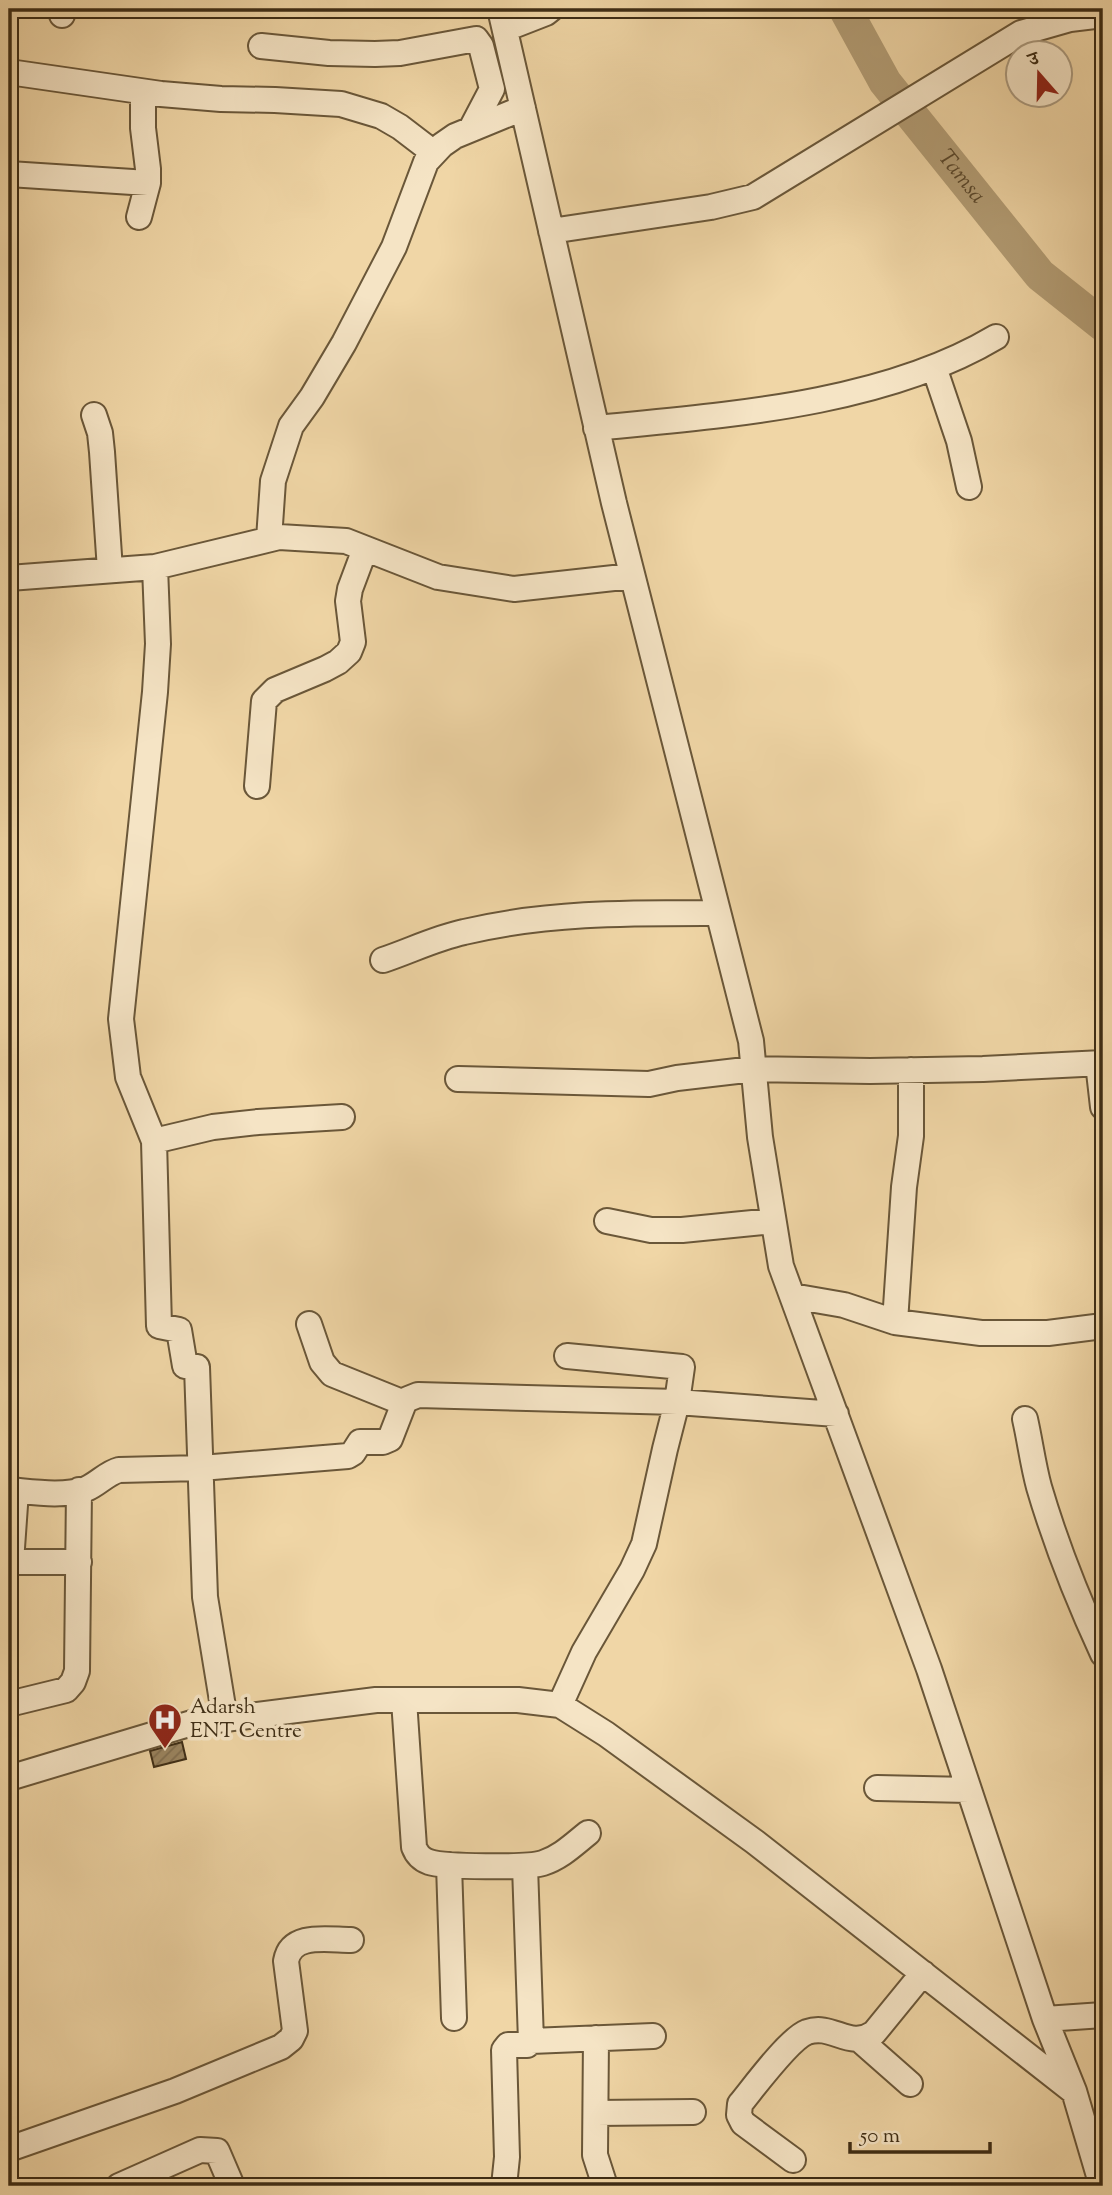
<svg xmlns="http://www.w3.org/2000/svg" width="1112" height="2195" viewBox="0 0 1112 2195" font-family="'Sorts Mill Goudy','Noto Serif Devanagari',serif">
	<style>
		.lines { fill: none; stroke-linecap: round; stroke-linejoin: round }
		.river { stroke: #b39d75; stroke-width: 33 }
		.building { fill: url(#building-hatch); stroke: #3e2d15; stroke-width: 2 }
		.minor-casing { stroke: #6a5739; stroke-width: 28 }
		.minor { stroke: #f5e4c5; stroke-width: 24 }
		.labels { text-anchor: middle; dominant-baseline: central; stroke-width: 7; stroke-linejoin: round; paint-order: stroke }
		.poi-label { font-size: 21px; fill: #3e2d15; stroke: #f5e4c5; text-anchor: start }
		.water-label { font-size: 23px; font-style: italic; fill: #5b492d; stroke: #f5e4c5 }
	</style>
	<defs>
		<pattern id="building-hatch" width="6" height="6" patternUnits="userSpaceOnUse" patternTransform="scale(1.75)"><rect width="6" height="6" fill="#9b8560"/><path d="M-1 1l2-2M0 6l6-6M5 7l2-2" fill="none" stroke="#806d4e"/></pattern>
	</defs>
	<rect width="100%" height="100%" fill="#f0d6a6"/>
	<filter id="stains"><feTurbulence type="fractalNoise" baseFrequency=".00286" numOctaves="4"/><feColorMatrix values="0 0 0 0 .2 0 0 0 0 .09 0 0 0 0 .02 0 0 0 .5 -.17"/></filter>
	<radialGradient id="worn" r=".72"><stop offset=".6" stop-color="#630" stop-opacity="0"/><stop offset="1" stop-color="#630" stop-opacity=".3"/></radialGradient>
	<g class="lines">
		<path class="river" id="s1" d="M 845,9 L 885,82 L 1040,275 L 1103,325"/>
	</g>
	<path class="building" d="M 182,1742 L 186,1759 L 154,1767 L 150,1751 Z"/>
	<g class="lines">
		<g class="minor-casing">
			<path id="minor" d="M 500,9 L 614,503 L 751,1041 L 760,1137 L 781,1266 L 929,1669 L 1045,2019 L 1074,2091 L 1102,2186
				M 62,15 L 62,9
				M 505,29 L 546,13 L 551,9
				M 261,46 L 329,53 L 375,54 L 400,53 L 476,39 L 481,46 L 492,89 L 471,129
				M 9,72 L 161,94 L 221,99 L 275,100 L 341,104 L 381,116 L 400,127 L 434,153
				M 9,174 L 148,183
				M 139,217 L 148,183 L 148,169 L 143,128 L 143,92
				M 551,231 L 711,207 L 753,197 L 1021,33 L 1070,19 L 1103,15
				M 934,367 L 959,441 L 969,487
				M 94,415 L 100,433 L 102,452 L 110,570
				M 596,428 C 726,415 882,405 996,337
				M 269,539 L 273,481 L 291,426 L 312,397 L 344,343 L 394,247 L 426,162 L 442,145 L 455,136 L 523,108
				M 155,567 L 158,644 L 155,692 L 121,1019 L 128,1077 L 154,1141 L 159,1326 L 179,1330 L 185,1366 L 197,1367 L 205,1597 L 225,1719
				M 9,578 L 155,567 L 279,537 L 346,541 L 438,577 L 514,589 L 632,576
				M 257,786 L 264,701 L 275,690 L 325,669 L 338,662 L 349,652 L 353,642 L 348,601 L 350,589 L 365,549
				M 383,960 C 410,951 436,938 464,932 C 548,912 632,913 718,913
				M 1098,1063 L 1103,1107
				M 458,1079 L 649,1084 L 677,1078 L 754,1069 L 870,1071 L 983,1069 L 1103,1063
				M 154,1141 L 213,1127 L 258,1122 L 342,1117
				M 607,1221 L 651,1230 L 682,1230 L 773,1221
				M 792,1296 L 844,1305 L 895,1322 L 981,1333 L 1048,1333 L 1103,1326
				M 895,1322 L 904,1187 L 911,1136 L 911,1070
				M 309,1324 L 322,1362 L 332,1374 L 404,1403
				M 1025,1419 C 1030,1441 1033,1465 1039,1487 C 1056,1545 1078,1600 1103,1654
				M 9,1490 C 33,1492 63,1497 86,1489 C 98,1484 107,1473 119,1470 L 201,1468 L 348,1456 L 353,1453 L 360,1442 L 383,1442 L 390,1439 L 404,1403 L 408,1399 L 418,1395 L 677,1402 L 836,1414
				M 9,1562 L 79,1562
				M 11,1562 L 16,1491
				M 404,1700 L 414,1847 C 417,1855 421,1859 429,1862 C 444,1867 527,1868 543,1863 C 561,1857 573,1845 588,1833
				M 9,1704 L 66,1690 L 73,1682 L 77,1671 L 79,1490
				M 560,1705 L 584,1652 L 632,1570 L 644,1544 L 665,1449 L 677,1402 L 682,1367 L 567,1356
				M 9,1778 L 192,1723 L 225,1719 L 376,1700 L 518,1700 L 560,1705 L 606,1734 L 755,1842 L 1073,2091
				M 877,1788 L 969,1790
				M 449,1865 L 454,2018
				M 1045,2019 L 1103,2015
				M 596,2038 L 595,2155 L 605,2186
				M 860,2040 L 910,2084
				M 531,2041 L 653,2036
				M 596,2113 L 693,2112
				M 9,2149 L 175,2091 L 281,2047 L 291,2039 L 295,2031 L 286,1961 C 291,1932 328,1940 351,1940
				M 793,2160 L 743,2123 L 739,2115 L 740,2104 C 754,2087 789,2039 807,2032 C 833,2023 849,2050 874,2033 L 923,1973
				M 119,2186 L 200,2150 L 217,2151 L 232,2186
				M 504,2186 L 507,2157 L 504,2050 L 508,2045 L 527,2045 L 531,2041 L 525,1866"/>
		</g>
		<use href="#minor" class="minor"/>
	</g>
	<defs>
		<g id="hospital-pin" transform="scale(1.75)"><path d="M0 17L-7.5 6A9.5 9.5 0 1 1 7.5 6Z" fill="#8f2418" stroke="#f5e4c5"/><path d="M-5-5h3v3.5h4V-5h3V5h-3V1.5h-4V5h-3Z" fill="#fff"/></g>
	</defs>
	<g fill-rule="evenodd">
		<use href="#hospital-pin" x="165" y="1720"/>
	</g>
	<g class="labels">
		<g class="poi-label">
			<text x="190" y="1708">Adarsh<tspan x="190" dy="24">ENT Centre</tspan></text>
		</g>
		<g class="water-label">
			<text stroke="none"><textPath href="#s1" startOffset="205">Tamsa</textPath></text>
		</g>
	</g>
	<rect width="1112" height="2195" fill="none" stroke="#f0d6a6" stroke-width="35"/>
	<rect x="10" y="10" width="1091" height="2174" fill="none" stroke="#3e2d15" stroke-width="3.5"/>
	<rect x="18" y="18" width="1077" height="2160" fill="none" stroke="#3e2d15" stroke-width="2"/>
	<g transform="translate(1039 74) rotate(340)"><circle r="33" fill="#f5e4c5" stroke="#ac9b7f" stroke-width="2"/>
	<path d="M0-5L12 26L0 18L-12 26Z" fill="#8f2418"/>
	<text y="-10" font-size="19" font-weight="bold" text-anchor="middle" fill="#3e2d15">उ</text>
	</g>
	<path d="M850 2142v10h140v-10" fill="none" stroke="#3e2d15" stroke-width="3.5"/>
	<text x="860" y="2142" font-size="21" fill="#3e2d15" stroke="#f5e4c5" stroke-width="5" paint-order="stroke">50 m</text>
	<rect width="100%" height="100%" filter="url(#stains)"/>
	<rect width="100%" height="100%" fill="url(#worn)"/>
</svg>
